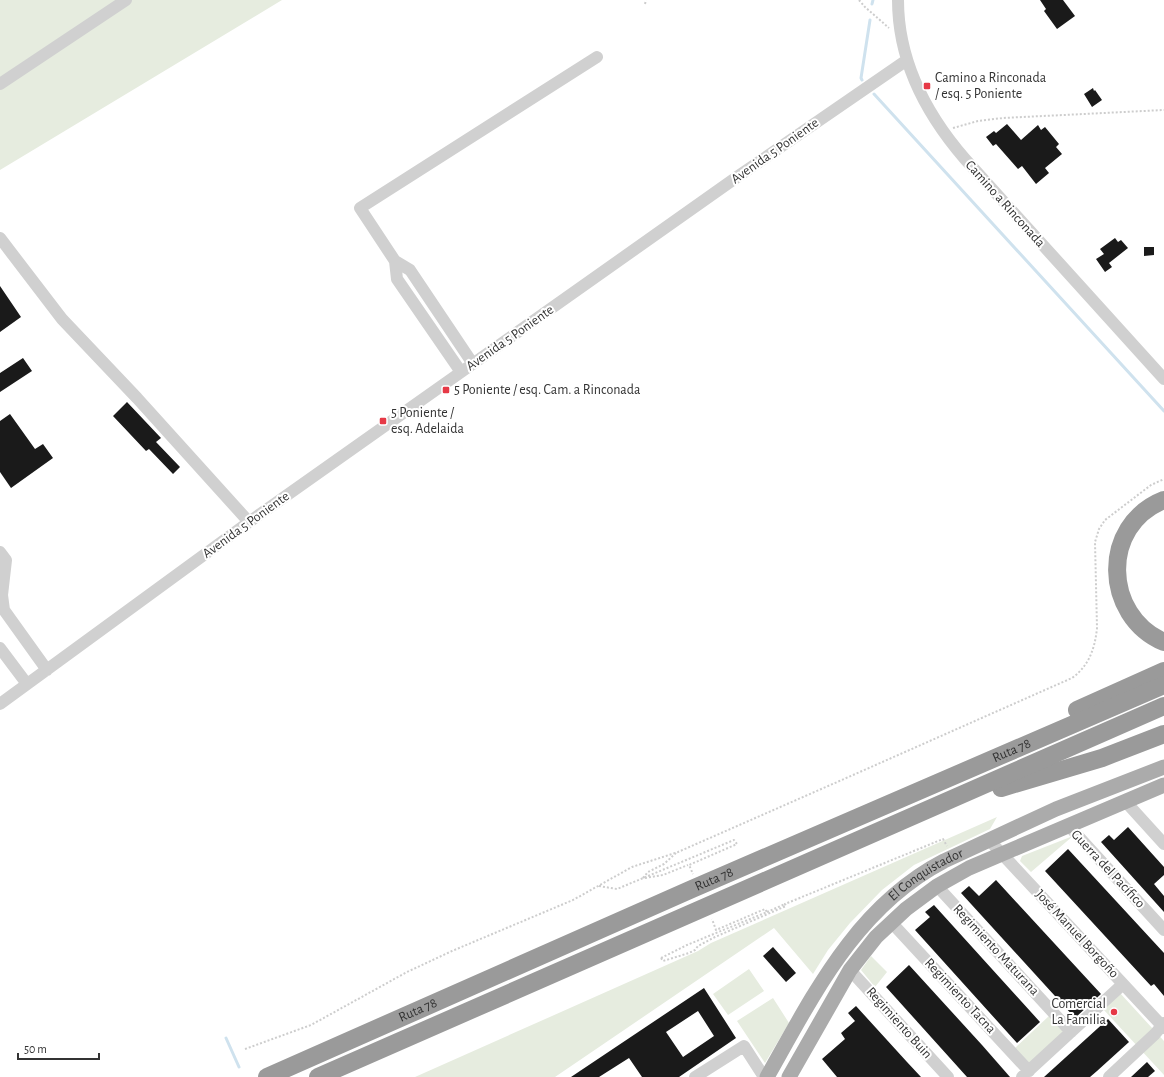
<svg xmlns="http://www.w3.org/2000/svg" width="1164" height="1077" viewBox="0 0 1164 1077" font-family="'Alegreya Sans',sans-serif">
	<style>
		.green { fill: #e6ecdf }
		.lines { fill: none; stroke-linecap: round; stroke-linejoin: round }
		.stream { stroke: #cfe2ee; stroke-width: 3 }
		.building { fill: #1a1a1a; fill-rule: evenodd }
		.path { stroke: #cdcdcd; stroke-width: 2; stroke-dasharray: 2 2; stroke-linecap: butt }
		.minor { stroke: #d0d0d0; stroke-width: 12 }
		.major { stroke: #ababab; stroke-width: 15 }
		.highway { stroke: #9a9a9a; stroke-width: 18 }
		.poi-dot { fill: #e63946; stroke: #fff; stroke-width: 1.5 }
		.labels { text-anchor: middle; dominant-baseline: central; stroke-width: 4; stroke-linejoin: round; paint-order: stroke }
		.poi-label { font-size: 14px; fill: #333; stroke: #fff; text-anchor: start }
		.street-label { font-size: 14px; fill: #333; stroke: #fff }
	</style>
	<rect width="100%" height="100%" fill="#fff"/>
	<path class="green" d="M 0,0 L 282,0 L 0,170 Z
		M 997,817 L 990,829 L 914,865 L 882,890 L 850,923 L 828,950 L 813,974 L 774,928 L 555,1077 L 415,1077 L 698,951 L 711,943 Z
		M 1073,836 L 1031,872 L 1020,861 L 1022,856 Z
		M 871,956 L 887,972 L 875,987 L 861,970 Z
		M 749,969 L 764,991 L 728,1015 L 713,994 Z
		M 1120,993 L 1164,1041 L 1164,1075 L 1103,1009 Z
		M 773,998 L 789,1023 L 765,1063 L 737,1021 Z
		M 1050,1015 L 1065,1032 L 1030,1064 L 1015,1048 Z"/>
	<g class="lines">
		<path class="stream" d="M 872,4 L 873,0
			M 862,80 L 861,78 L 870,20
			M 874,94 L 1164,411
			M 226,1038 L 239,1067"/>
	</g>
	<path class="building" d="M 1040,0 L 1063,0 L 1075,16 L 1057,29 L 1044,11 L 1046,9 Z
		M 1093,88 L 1094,91 L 1095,90 L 1102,100 L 1092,107 L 1084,94 Z
		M 1007,124 L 1021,140 L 1038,125 L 1041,130 L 1045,127 L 1059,144 L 1056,147 L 1062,154 L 1045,168 L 1049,173 L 1036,184 L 1022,166 L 1018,169 L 996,144 L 993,146 L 986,137 L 994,131 L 996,133 Z
		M 1115,238 L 1118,242 L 1121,240 L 1128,248 L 1109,263 L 1112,267 L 1105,272 L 1096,259 L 1104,254 L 1100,249 Z
		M 1144,247 L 1154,247 L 1154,255 L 1144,256 Z
		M 0,286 L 21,317 L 0,332 Z
		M 23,358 L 32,371 L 0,392 L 0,373 Z
		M 127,402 L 161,438 L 156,442 L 180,467 L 173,474 L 149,449 L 146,451 L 113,416 Z
		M 10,414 L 35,449 L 43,444 L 53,458 L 11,488 L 0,472 L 0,421 Z
		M 1128,827 L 1164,867 L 1164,875 L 1154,884 L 1164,896 L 1164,912 L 1101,842 L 1109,835 L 1114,840 Z
		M 1068,849 L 1164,953 L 1164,996 L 1154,984 L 1151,986 L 1045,871 Z
		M 996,880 L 1101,994 L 1075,1018 L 961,893 L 969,886 L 979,896 Z
		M 934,905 L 1040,1022 L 1017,1043 L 915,930 L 930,917 L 925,912 Z
		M 773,947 L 796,973 L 786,982 L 763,956 Z
		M 909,965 L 982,1045 L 1010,1077 L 967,1077 L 886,987 Z
		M 704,988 L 736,1038 L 679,1077 L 642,1077 L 629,1058 L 599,1077 L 571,1077 ZM 698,1011 L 714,1036 L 683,1057 L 666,1032 Z
		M 856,1006 L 907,1062 L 921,1077 L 837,1077 L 822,1059 L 845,1039 L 841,1033 L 855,1021 L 848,1013 Z
		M 1108,1019 L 1129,1042 L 1097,1071 L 1090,1077 L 1044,1077 Z
		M 1147,1062 L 1155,1071 L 1148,1077 L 1131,1077 Z"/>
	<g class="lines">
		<path class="path" d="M 859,0 L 865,7 L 889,28
			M 645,4 L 646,0
			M 953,128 L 978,121 L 1003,118 L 1164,110
			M 643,878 L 648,872 L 664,864 L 677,852
			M 645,878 L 663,875 L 688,865
			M 599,886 L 617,889 L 734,840 L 737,844 L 689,865 L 693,874
			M 767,912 L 785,904
			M 661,958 L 687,945 L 767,912 L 765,909 L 716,930 L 712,919
			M 661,958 L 663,961 L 689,953 L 695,950 L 698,946 L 715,937 L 786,906 L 785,904 L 943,839 L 947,846
			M 245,1049 L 311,1025 L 407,972 L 452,951 L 573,900 L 632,867 L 678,852 L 844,779 L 1072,678 C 1089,666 1095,648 1097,628 L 1095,542 L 1099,529 L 1105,520 L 1151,485 L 1164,479"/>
		<path class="minor" d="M 898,0 C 898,61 926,114 965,159 L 1164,379
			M 0,84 L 126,0
			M 0,238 L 62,319 L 137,398 L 249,522
			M 395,261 L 360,208 L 597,57
			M 461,372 L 397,279 L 395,261 L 410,270 L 473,364
			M 0,552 L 6,560 L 2,595 L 4,610 L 47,670
			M 0,648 L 27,684
			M 0,704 L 249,522 L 737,177 L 907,60
			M 1125,801 L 1164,844
			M 1068,825 L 1164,930
			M 989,840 L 1164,1028
			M 937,886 L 1071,1032
			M 891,922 L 1029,1071
			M 850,970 L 948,1077
			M 695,1077 L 744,1046 L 764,1077
			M 1022,1077 L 1123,984
			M 1109,1077 L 1155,1034 L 1164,1023"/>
		<g class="major">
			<path id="s1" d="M 767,1077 C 814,994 856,907 944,861 L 1056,809 L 1164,767"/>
			<path d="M 789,1077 L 850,970 L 876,937 L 906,909 L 937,886 L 969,868 L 1164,785"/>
		</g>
		<g class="highway">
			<path d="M 1164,500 C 1100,525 1103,616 1164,642"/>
			<path d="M 1077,710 L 1164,671"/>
			<path d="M 1001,788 L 1102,758 L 1164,734"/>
			<path id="s2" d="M 267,1077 L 692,889 L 1164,685"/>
			<path d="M 318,1077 L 1164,706"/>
		</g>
	</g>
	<g class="poi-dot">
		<rect x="923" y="82" width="8" height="8" rx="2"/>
		<rect x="442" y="386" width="8" height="8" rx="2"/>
		<rect x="379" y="417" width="8" height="8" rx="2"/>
		<circle cx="1114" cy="1012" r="4"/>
	</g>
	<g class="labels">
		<g class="poi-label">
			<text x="935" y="78">Camino a Rinconada<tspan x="935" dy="16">/ esq. 5 Poniente</tspan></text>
			<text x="454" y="390">5 Poniente / esq. Cam. a Rinconada</text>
			<text x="391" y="413">5 Poniente /<tspan x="391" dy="16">esq. Adelaida</tspan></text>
			<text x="1106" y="1004" text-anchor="end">Comercial<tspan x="1106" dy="16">La Familia</tspan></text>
		</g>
		<g class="street-label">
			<text transform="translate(775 151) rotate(-35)">Avenida 5 Poniente</text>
			<text transform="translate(1005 204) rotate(48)">Camino a Rinconada</text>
			<text transform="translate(510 338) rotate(-35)">Avenida 5 Poniente</text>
			<text transform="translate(246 525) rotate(-36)">Avenida 5 Poniente</text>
			<text stroke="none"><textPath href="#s2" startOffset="813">Ruta 78</textPath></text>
			<text transform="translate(1108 869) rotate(47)">Guerra del Pacífico</text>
			<text stroke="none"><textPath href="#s1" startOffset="261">El Conquistador</textPath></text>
			<text stroke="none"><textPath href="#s2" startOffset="489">Ruta 78</textPath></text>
			<text transform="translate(1077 934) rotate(47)">José Manuel Borgoño</text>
			<text transform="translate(996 950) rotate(47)">Regimiento Maturana</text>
			<text transform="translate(960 996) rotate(47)">Regimiento Tacna</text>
			<text stroke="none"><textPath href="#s2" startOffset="165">Ruta 78</textPath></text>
			<text transform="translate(899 1023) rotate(48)">Regimiento Buin</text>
		</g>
	</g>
	<path d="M18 1053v6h81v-6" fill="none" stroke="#333333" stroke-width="2"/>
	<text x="24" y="1053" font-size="12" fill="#333333" stroke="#ffffff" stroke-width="3" paint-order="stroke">50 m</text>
</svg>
